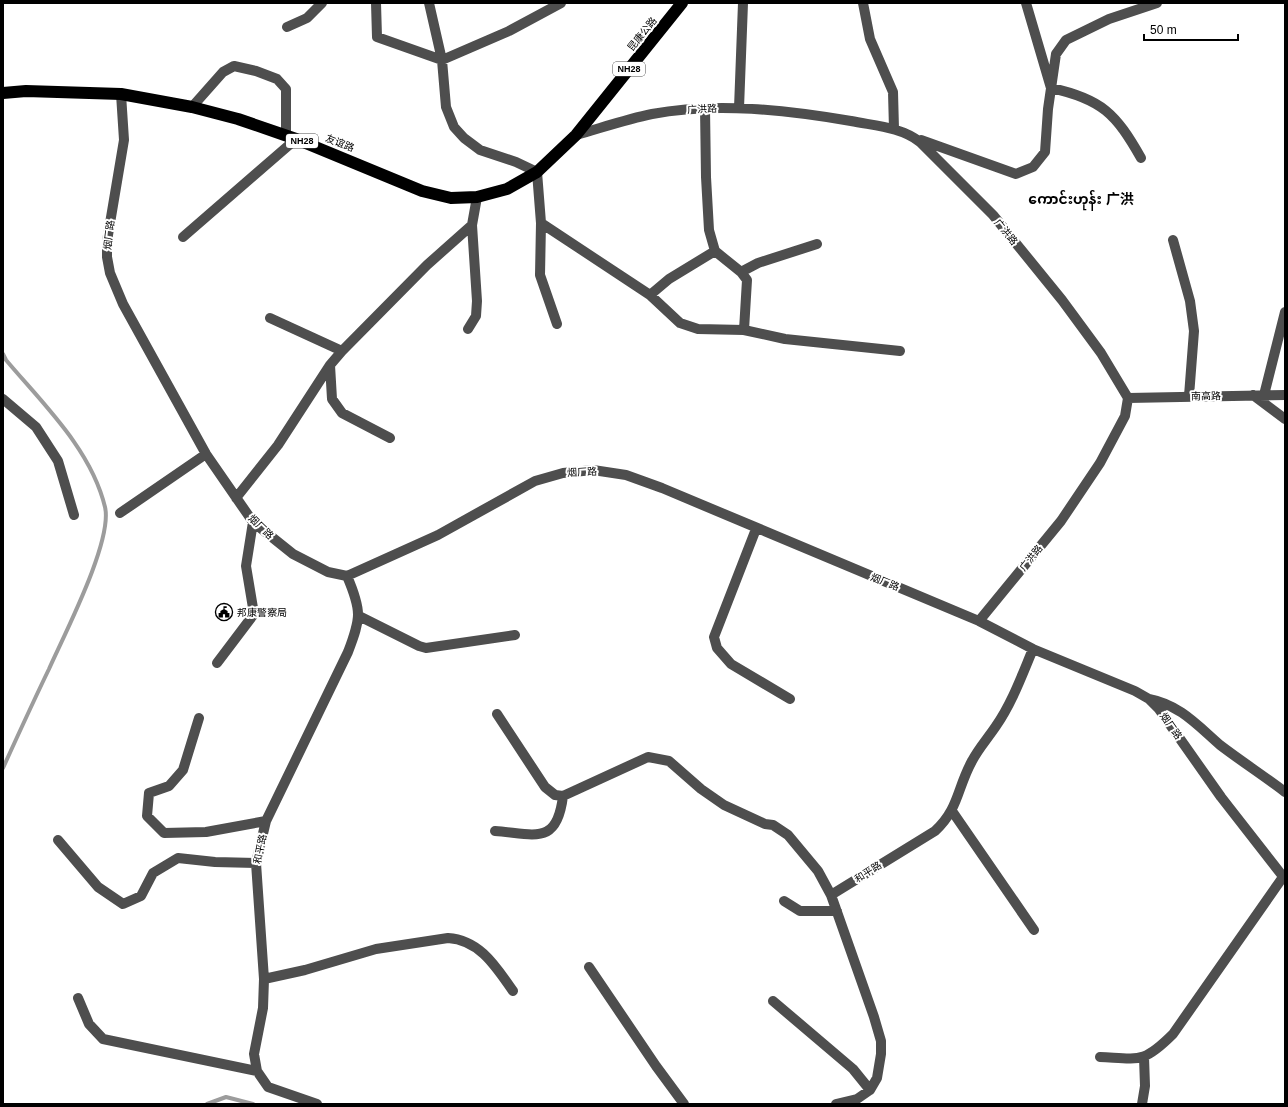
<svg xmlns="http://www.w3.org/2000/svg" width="1288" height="1107" viewBox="0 0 1288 1107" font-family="Helvetica,'Noto Sans SC','Noto Sans Myanmar',sans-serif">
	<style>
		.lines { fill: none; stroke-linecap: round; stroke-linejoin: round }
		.stream { stroke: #9c9c9c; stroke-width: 4 }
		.minor { stroke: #4e4e4e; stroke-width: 10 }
		.highway { stroke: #000; stroke-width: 12 }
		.labels { text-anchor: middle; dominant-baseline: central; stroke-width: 4; stroke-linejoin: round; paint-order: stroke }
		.shield { fill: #fff; stroke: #4c4c4c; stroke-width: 1 }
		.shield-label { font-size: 9px; font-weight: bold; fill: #000 }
		.street-label { font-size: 10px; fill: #000; stroke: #fff }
		.poi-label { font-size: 10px; fill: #000; stroke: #fff; text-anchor: start }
		.district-label { font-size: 14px; font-weight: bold; fill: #000; stroke: #fff }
	</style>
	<rect width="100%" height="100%" fill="#fff"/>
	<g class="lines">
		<path class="stream" d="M 3,354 L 6,360 C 43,404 91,449 105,507 C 113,541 64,635 49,669 C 33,702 18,735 3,768
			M 207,1104 L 226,1097 L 253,1104"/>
		<path class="minor" d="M 376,3 L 377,37 L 442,60 L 509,31 L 561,3
			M 429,3 L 442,60 L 446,107 L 454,127 L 464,138 L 480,150 L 516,162 L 537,172 L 541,223 L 540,275 L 557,324
			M 863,3 L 870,39 L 893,92 L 894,129
			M 1026,3 L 1051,88 C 1102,99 1116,114 1141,158
			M 287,27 L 307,18 L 322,3
			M 121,94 L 124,140 L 107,241 L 107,257 L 110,273 L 123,304 L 206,454 L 253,522 L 293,554 L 328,572 L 347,576 L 438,535 L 535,481 L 563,473 L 593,470 L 626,475 L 662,488 L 979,621 L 1033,649 L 1135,691 L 1149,699 L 1159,709 L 1221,797 L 1285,879
			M 192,107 L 223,72 L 234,66 L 256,71 L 277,79 L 286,89 L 286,136
			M 705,108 L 706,177 L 709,230 L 715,251 L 741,272 L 747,280 L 744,330 L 785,339 L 900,351
			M 739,108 L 743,3
			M 576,135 C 601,128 627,119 652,114 C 717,102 786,110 851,121 C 875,126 901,127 920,142 L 993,215 L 1062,300 L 1101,353 L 1128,398 L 1125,416 L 1100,463 L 1061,521 L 979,621
			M 921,140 L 1016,174 L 1033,167 L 1045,152 L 1048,109 L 1056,54 L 1066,40 L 1109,19 L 1157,3
			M 541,223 L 650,295 L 680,323 L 698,329 L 744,330
			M 183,237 L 296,139
			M 1173,240 L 1190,301 L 1194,331 L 1189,396
			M 741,272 L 758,263 L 817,244
			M 650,295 L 669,279 L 715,251
			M 270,318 L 342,351
			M 468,329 L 476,316 L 477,301 L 472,225
			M 330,365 L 332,399 L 342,413 L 390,438
			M 1253,395 L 1285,419
			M 1264,395 L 1285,312
			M 1128,398 L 1285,395
			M 3,399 L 36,427 L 58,461 L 74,515
			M 236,498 L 278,445 L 330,365 L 342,351 L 427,265 L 472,225 L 477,197
			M 120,513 L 206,454
			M 756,529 L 714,637 L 717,648 L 731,664 L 790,699
			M 359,616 L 419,646 L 426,648 L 515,635
			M 217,663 L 254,614 L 246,566 L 253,522
			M 1149,699 C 1180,705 1197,725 1220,745 C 1241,761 1264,776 1285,792
			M 497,714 L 545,787 L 555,795 L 563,796 L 648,757 L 669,761 L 701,789 L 724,805 L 765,824 L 773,825 L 788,835 L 818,871 L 831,895
			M 199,718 L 183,770 L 169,786 L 149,793 L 147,816 L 164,833 L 206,832 L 266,821
			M 952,811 L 1034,930
			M 495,831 C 535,834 557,846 563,796
			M 58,840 L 98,887 L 123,904 L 141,896 L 153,873 L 178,858 L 215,862 L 256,863
			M 784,901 L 800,911 L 837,911
			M 589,967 L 656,1066 L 684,1104
			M 264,979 L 305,970 L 376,949 L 448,938 C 480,940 496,967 513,991
			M 78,998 L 89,1024 L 103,1039 L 257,1071
			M 773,1001 L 853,1069 L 870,1090
			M 1100,1057 C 1139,1059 1143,1064 1173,1034 L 1283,877
			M 317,1104 L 268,1087 L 257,1071 L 254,1054 L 263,1008 L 264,979 L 256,863 L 266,821 L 348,652 C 361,618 362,611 347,576
			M 836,1104 L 857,1099 L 870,1090 L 877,1078 L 881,1054 L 881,1041 L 874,1017 L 831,895 L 935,831 C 959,809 957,788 972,761 C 978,749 988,738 996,726 C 1012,703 1022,675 1033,649
			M 1142,1104 L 1145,1086 L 1144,1057"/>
		<path class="highway" d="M 3,93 L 26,91 L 121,94 L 192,107 L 238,119 L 296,139 L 422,191 L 451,198 L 477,197 L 507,189 L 537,172 L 576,135 L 682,3"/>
	</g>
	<defs>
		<g id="civic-ring" transform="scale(0.9)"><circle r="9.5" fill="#fff" stroke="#000" stroke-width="1.5"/><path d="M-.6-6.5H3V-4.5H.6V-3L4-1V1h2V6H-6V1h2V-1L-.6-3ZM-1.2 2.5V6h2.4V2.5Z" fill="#000"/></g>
	</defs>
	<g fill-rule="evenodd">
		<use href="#civic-ring" x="224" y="612"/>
	</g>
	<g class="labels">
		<g class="shield">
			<rect x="613" y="62" width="32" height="14" rx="3"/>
			<rect x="286" y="134" width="32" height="14" rx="3"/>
		</g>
		<g class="shield-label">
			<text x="629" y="69">NH28</text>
			<text x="302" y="141">NH28</text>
		</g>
		<g class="street-label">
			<text transform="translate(642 34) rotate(-51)">昆康公路</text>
			<text transform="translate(702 109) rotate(-3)">广洪路</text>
			<text transform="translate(340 143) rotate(22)">友谊路</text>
			<text transform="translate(1006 232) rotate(51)">广洪路</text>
			<text transform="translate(109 235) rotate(-83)">烟厂路</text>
			<text transform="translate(1206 396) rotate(-1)">南高路</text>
			<text transform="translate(582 472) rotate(-3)">烟厂路</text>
			<text transform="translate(261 527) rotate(44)">烟厂路</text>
			<text transform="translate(1031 558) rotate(-51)">广洪路</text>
			<text transform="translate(885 582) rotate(22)">烟厂路</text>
			<text transform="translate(1171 726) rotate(55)">烟厂路</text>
			<text transform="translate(260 849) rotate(-79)">和平路</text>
			<text transform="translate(868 872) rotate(-32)">和平路</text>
		</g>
		<g class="poi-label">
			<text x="237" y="612">邦康警察局</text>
		</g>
		<g class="district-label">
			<text x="1081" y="199">ကောင်းဟုန်း 广洪</text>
		</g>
	</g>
	<rect width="1288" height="1107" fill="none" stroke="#000000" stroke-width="8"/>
	<path d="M1144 34v6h94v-6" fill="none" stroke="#000000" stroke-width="2"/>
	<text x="1150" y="34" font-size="12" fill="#000000" stroke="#ffffff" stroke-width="3" paint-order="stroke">50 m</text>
</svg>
